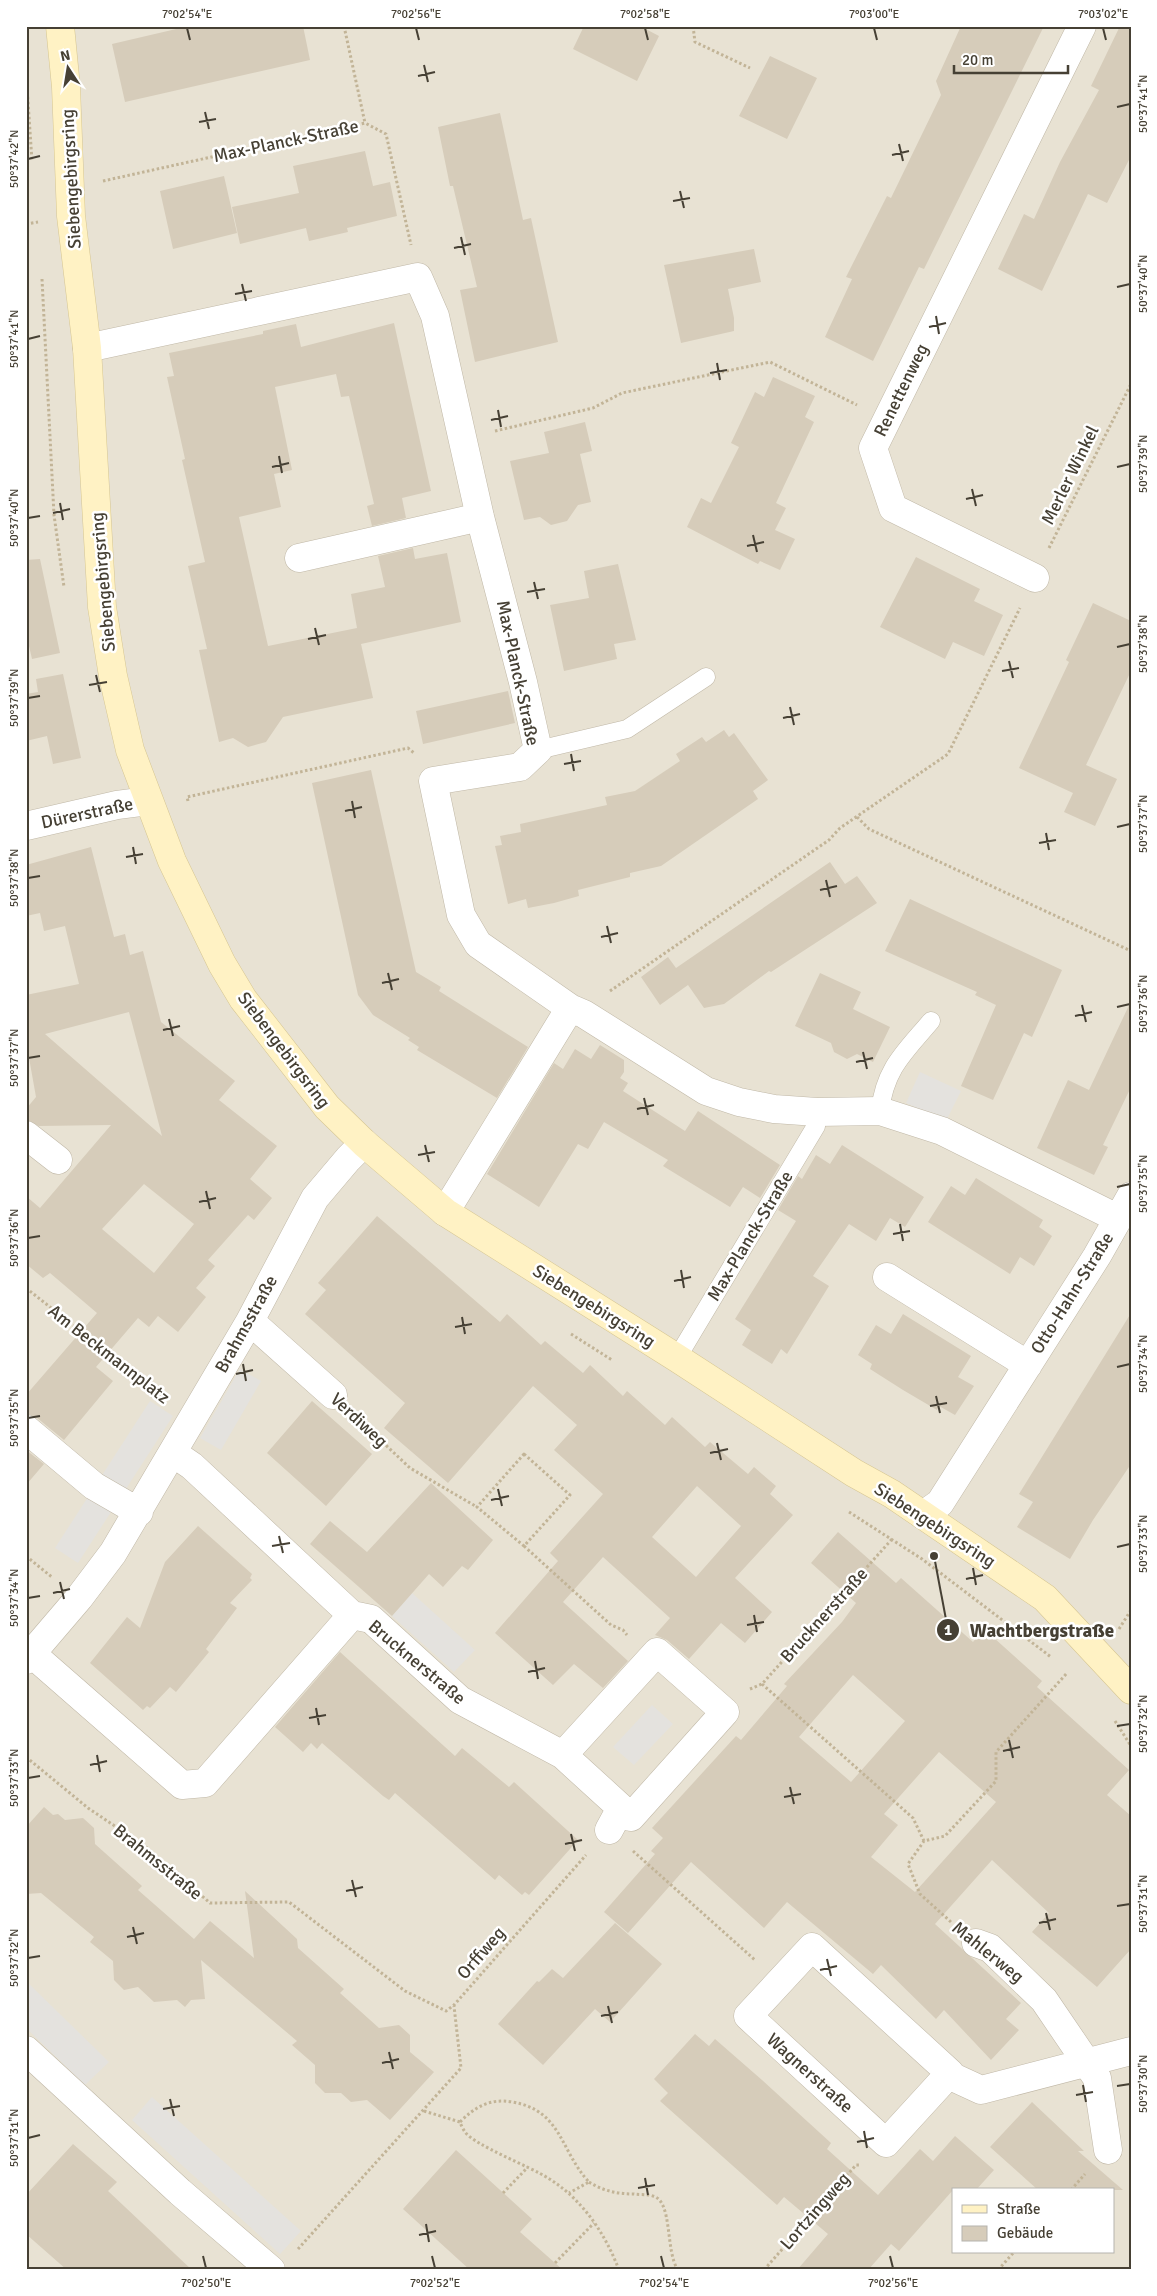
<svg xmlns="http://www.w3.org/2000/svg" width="1157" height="2296" viewBox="0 0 1157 2296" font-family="Signika,sans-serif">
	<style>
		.residential { fill: #e8e2d3; fill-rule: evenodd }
		.parking { fill: #e4e2de }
		.building { fill: #d6ccba; fill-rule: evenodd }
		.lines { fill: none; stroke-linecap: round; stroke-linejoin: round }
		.lane-casing { stroke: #c0b8a7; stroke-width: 19 }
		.street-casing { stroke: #c0b8a7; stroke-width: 29 }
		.secondary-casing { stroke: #d6c692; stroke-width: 29 }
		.path { stroke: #c2b497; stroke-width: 3; stroke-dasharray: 2.5 2.5; stroke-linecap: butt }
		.lane { stroke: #fff; stroke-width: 18 }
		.street { stroke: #fff; stroke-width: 28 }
		.secondary { stroke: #fff2c4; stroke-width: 28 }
		.ticks { fill: none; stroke: #464034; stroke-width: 2 }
		.labels { text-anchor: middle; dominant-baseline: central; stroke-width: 5; stroke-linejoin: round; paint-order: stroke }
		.street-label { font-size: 18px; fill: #464034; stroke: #fff }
		.leader { fill: none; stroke: #464034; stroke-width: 2 }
		.callout-dot { fill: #464034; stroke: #fff; stroke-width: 2 }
		.mark-label { font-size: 15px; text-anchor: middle; font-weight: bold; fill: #fff }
		.callout-label { font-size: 19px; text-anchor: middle; font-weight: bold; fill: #464034; stroke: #fff; stroke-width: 5; stroke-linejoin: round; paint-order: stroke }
		.neatline { fill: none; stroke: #464034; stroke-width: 2 }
		.ticks-label { font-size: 12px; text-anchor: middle; fill: #464034 }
	</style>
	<rect width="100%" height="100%" fill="#f4f0e5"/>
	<path class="residential" d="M 26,26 L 1131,26 L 1131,2270 L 26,2270 ZM 953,2190 L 1113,2190 L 1113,2252 L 953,2252 Z"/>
	<path class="parking" d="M 920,1072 L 961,1091 L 946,1121 L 906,1103 Z
		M 240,1369 L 261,1381 L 221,1450 L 200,1438 Z
		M 150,1401 L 173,1416 L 78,1563 L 55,1548 Z
		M 412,1593 L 475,1650 L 454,1672 L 392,1616 Z
		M 652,1705 L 673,1724 L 634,1765 L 613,1747 Z
		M 26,1981 L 109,2062 L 85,2085 L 26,2028 Z
		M 152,2097 L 301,2231 L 280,2254 L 132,2120 Z"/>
	<path class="building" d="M 189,26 L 303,26 L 310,60 L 125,102 L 112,44 Z
		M 584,26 L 640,26 L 659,36 L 637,81 L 573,49 Z
		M 961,26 L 1044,26 L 924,269 L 919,267 L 873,361 L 825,337 L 852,279 L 846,277 L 887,196 L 891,198 L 941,95 L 936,81 Z
		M 1120,26 L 1131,26 L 1131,156 L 1107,203 L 1088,194 L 1042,291 L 998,269 L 1024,214 L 1034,219 L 1060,162 L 1099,90 L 1091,86 Z
		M 770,56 L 817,78 L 787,139 L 739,116 Z
		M 500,113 L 523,220 L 531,218 L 558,342 L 475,362 L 460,290 L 477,287 L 453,186 L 450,186 L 438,127 Z
		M 365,151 L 373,186 L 390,182 L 397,216 L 347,228 L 348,232 L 309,241 L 306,228 L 240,244 L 232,207 L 299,193 L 293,166 Z
		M 224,176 L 237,233 L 173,249 L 160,191 Z
		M 754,249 L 761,282 L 728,289 L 734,318 L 734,331 L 681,343 L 664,265 Z
		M 394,323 L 431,491 L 402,498 L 406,518 L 372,526 L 367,506 L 374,504 L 349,396 L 341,397 L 336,374 L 275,387 L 292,470 L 274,474 L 281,507 L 239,517 L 268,646 L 357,628 L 351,594 L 385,587 L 378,556 L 413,548 L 415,559 L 447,553 L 461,622 L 361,644 L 373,698 L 283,717 L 266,742 L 248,747 L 233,738 L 219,742 L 199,650 L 207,649 L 188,566 L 205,562 L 182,460 L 185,459 L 167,377 L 174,376 L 169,353 L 263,334 L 263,331 L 296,324 L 301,347 Z
		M 773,377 L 815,396 L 805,417 L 814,422 L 776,503 L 786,508 L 775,530 L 795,539 L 780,570 L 760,561 L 758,564 L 687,527 L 701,498 L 711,503 L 739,447 L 731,443 L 755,392 L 764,397 Z
		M 585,422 L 592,451 L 580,454 L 591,502 L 578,505 L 567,521 L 551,525 L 540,517 L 524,520 L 510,461 L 549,453 L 544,432 Z
		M 916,557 L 980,589 L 974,601 L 1003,615 L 984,656 L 953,642 L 945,659 L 880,627 Z
		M 40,559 L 60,653 L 32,659 L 26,633 L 26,560 Z
		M 618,564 L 636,640 L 614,644 L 617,659 L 564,671 L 550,605 L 589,598 L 584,571 Z
		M 1093,603 L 1131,621 L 1131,671 L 1086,765 L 1117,779 L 1095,826 L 1064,812 L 1073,793 L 1019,768 L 1069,662 L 1066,660 Z
		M 63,674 L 81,758 L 53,764 L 47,736 L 26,741 L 26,694 L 38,692 L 36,679 Z
		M 508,691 L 515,723 L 423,744 L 416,711 Z
		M 724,730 L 729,737 L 734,733 L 768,780 L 753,791 L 758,799 L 661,866 L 630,873 L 630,877 L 578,890 L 579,896 L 554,903 L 528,908 L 526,899 L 508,904 L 495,846 L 502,845 L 500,836 L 521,832 L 520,824 L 607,805 L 605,797 L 635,791 L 680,761 L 676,754 L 702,737 L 706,742 Z
		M 371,770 L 416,972 L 441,987 L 439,991 L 528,1047 L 497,1098 L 417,1050 L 419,1047 L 408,1040 L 410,1038 L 373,1015 L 358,995 L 312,783 Z
		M 91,847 L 114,937 L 125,934 L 130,955 L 143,951 L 161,1022 L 235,1081 L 219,1100 L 277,1146 L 250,1179 L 272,1198 L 254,1220 L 248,1215 L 208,1260 L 215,1266 L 196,1288 L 206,1297 L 178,1332 L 158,1316 L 149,1327 L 138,1318 L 96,1367 L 113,1381 L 64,1440 L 36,1417 L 26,1414 L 26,1395 L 97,1313 L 50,1273 L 43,1278 L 26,1264 L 26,1196 L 40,1208 L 111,1125 L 39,1126 L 26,1120 L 26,1109 L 36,1097 L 26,1041 L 26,995 L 79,984 L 65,926 L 44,931 L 40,913 L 26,916 L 26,865 ZM 129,1012 L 151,1094 L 162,1136 L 45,1034 ZM 144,1184 L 194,1224 L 154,1273 L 102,1229 Z
		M 830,862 L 845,884 L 857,876 L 877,903 L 771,972 L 769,971 L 724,1004 L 704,1008 L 688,985 L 660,1005 L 641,977 L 668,957 L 676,968 Z
		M 910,899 L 1062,970 L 1032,1037 L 1024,1033 L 993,1100 L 961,1086 L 996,1005 L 975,995 L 977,992 L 885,951 Z
		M 820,973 L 861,992 L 853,1009 L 890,1027 L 873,1062 L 857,1054 L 847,1059 L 834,1052 L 831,1043 L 795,1026 Z
		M 1131,1001 L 1131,1087 L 1103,1145 L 1108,1147 L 1094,1175 L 1037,1148 L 1068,1080 L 1089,1090 Z
		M 600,1045 L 624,1060 L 624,1072 L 620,1078 L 628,1083 L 623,1091 L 685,1131 L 698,1111 L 780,1165 L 760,1198 L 743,1187 L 730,1207 L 663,1166 L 668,1160 L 604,1122 L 588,1149 L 578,1144 L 539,1207 L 487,1174 L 554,1063 L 563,1069 L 575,1049 L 591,1059 Z
		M 842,1145 L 924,1197 L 905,1227 L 890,1218 L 876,1241 L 849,1224 L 813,1276 L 829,1286 L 787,1354 L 781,1349 L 772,1364 L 742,1345 L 751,1330 L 735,1319 L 796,1221 L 778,1210 L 798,1176 L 802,1179 L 816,1155 L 830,1164 Z
		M 976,1178 L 1043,1220 L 1039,1227 L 1052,1236 L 1034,1266 L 1020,1257 L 1010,1274 L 928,1222 L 951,1186 L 965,1195 Z
		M 377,1216 L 500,1322 L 507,1314 L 541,1345 L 545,1341 L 583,1373 L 590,1365 L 623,1396 L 627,1391 L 665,1425 L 672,1417 L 705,1447 L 710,1442 L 748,1474 L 754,1467 L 776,1486 L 770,1494 L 793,1515 L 735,1578 L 772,1612 L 745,1643 L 721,1623 L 689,1659 L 667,1640 L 655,1635 L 670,1618 L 603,1557 L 563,1602 L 628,1661 L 603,1688 L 574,1664 L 553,1685 L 495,1633 L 558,1561 L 550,1553 L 603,1494 L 554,1450 L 577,1425 L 533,1386 L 448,1483 L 384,1428 L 405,1403 L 305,1314 L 326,1290 L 318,1283 ZM 697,1486 L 741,1526 L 696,1577 L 652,1537 Z
		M 1131,1313 L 1131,1464 L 1093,1520 L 1070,1559 L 1017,1527 L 1033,1502 L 1019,1494 Z
		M 903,1314 L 971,1356 L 958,1377 L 974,1386 L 955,1415 L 939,1406 L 937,1410 L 903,1390 L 870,1369 L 872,1364 L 858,1355 L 876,1325 L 891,1334 Z
		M 312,1401 L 372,1454 L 326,1506 L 267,1453 Z
		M 26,1450 L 44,1464 L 26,1485 Z
		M 431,1483 L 493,1540 L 468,1570 L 462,1566 L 443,1587 L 429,1574 L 392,1616 L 310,1544 L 330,1521 L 367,1552 Z
		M 198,1526 L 252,1574 L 250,1578 L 252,1580 L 230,1603 L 237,1608 L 206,1649 L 209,1652 L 176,1692 L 170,1687 L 150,1708 L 147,1706 L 143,1710 L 90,1663 L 127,1617 L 140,1628 L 165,1562 Z
		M 838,1532 L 896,1583 L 901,1578 L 973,1642 L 984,1629 L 1042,1681 L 1037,1687 L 1129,1770 L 1107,1795 L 1131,1816 L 1131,1949 L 1097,1987 L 1032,1932 L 1049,1913 L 992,1860 L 935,1924 L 1021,2003 L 1006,2019 L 1019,2030 L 991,2060 L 944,2010 L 936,2019 L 881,1965 L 873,1974 L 787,1902 L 764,1928 L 691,1862 L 628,1933 L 604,1912 L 655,1854 L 651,1851 L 663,1838 L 652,1828 L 736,1736 L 741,1740 L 787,1686 L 784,1684 L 842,1622 L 856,1603 L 811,1563 ZM 853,1675 L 905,1721 L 851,1782 L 799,1737 ZM 939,1752 L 996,1802 L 915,1892 L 871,1857 L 898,1825 L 884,1814 Z
		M 340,1652 L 455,1756 L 462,1748 L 509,1787 L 514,1782 L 578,1840 L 529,1895 L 525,1892 L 522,1895 L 499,1875 L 495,1880 L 395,1793 L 389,1800 L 383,1796 L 322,1743 L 317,1749 L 311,1743 L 303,1752 L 275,1727 Z
		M 44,1807 L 53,1815 L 58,1814 L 65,1820 L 83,1818 L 94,1828 L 95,1844 L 142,1886 L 138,1890 L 194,1939 L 210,1921 L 254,1958 L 245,1891 L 297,1939 L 298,1948 L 344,1989 L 340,1993 L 379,2028 L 399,2025 L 410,2035 L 410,2052 L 434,2072 L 390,2120 L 367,2100 L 351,2102 L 341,2093 L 325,2093 L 315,2083 L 315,2065 L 292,2045 L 297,2041 L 201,1960 L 205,1999 L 191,2000 L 185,2007 L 177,2000 L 154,2002 L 138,1987 L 124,1990 L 114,1980 L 113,1961 L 90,1942 L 94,1937 L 41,1893 L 26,1894 L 26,1827 Z
		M 615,1923 L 662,1964 L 610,2022 L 595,2009 L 543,2065 L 498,2024 L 537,1981 L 539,1982 L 552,1969 L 563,1978 Z
		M 695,2034 L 709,2046 L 715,2039 L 762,2080 L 831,2143 L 827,2149 L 878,2195 L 920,2149 L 933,2161 L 955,2136 L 994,2170 L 976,2190 L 953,2190 L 899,2251 L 891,2244 L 868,2270 L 797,2270 L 828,2234 L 784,2197 L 777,2205 L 660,2101 L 668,2093 L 654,2079 Z
		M 1032,2102 L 1084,2151 L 1078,2151 L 1123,2190 L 1038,2190 L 990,2147 Z
		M 73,2144 L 117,2182 L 108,2191 L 192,2270 L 67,2270 L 26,2234 L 26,2195 Z
		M 456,2150 L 532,2219 L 520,2232 L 563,2270 L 470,2270 L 403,2209 Z"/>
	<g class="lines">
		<g class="lane-casing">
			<path id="lane" d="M 538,750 L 627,729 L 706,677
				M 880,1111 C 885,1068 905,1052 931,1021
				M 677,1358 L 816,1126 L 817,1112"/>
		</g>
		<g class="street-casing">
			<path id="street" d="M 87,348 L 418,277 L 435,316 L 480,517 L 523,682 L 538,750 L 520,767 L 433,781 L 461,915 L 478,944 L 570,1008 L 584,1014 L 706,1091 L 739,1102 L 774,1109 L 817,1112 L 880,1111 L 942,1131 L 1117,1218
				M 299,558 L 480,517
				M 1035,578 L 893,508 L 873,448 L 1082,26
				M 26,826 L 117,805 L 148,801
				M 26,1135 L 58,1160
				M 445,1212 L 570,1008
				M 887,1277 L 1028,1365
				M 250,1321 L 333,1395
				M 26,1429 L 94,1486 L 139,1512
				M 173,1453 L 192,1466 L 352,1615 L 371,1619 L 460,1700 L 563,1755
				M 923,1515 L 940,1503 L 1097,1256 L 1131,1196
				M 657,1652 L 725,1712 L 631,1817 L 563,1755 Z
				M 32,1654 L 182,1785 L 205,1783 L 352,1615
				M 26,1660 L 79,1598 L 113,1553 L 250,1321 L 315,1198 L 348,1159 L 364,1143
				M 609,1830 L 621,1808
				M 976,1943 L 990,1948 L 1044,2000 L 1097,2078 L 1108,2150
				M 812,1947 L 950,2073 L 886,2143 L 748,2016 Z
				M 26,2050 L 180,2192 L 271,2270
				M 947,2077 L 955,2078 L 981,2090 L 1131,2051"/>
		</g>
		<g class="secondary-casing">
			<path id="secondary" d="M 60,26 L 66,87 L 71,216 L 87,348 L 102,607 L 113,676 L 130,750 L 172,861 L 222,964 L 243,999 L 327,1107 L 364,1143 L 445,1212 L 677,1358 L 854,1473 L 892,1494 L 1045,1598 L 1131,1690"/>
		</g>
		<path class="path" d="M 344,26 L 365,123
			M 693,26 L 695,42 L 750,68
			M 26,72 L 32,161
			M 103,181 L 365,123 L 386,134 L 411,245
			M 26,224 L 38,222
			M 42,279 L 54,515 L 64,587
			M 495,431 L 593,408 L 622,393 L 770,362 L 857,405
			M 1049,548 L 1131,384
			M 188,801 L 187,797 L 408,748 L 414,753
			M 857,817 L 869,829 L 1131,951
			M 610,991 L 829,840 L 840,828 L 948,754 L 1020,608
			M 26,1288 L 165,1398
			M 571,1334 L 612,1360
			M 357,1418 L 410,1468 L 477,1507
			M 524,1454 L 570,1495 L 524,1546 L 477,1507 Z
			M 849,1512 L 922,1559 L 1051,1657
			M 524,1546 L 611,1625 L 623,1630 L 627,1635
			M 26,1556 L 53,1578
			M 1119,1629 L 1131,1610
			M 762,1684 L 913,1818 L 924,1841
			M 750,1689 L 762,1684 L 893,1538
			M 1115,1721 L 1131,1746
			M 26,1757 L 88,1808 L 146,1847 L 210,1903 L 289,1902 L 405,1991 L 446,2011 L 454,2005 L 586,1855
			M 633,1851 L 755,1960
			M 951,1922 L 920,1894 L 908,1864 L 924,1841 L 945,1836 L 996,1781 L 996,1752 L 1067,1673
			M 424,2111 L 460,2122 C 461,2125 463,2129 465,2132 C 474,2145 531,2167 548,2178 C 582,2199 605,2233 619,2270
			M 460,2122 C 475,2107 490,2098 512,2102 C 562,2110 560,2151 589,2182 L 569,2193
			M 589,2182 C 603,2191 618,2194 634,2194 C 640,2195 647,2194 653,2196 C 673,2201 665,2251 678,2270
			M 1071,2190 L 1085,2174
			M 503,2193 L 528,2167
			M 298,2249 L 461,2068 L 454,2006
			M 555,2263 L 594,2223
			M 764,2270 L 856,2165 L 859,2165
			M 998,2270 L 1014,2252"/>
		<use href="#lane" class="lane"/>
		<use href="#street" class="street"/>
		<use href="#secondary" class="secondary"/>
	</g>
	<path class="ticks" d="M 187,28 L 190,40M 416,28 L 419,40M 645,28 L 648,40M 874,28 L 877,40M 1103,28 L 1106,40M 424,65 L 428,82M 418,76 L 435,72M 1117,107 L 1130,104M 205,112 L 209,129M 199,122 L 216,119M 899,144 L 903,161M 892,155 L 909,151M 28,159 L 40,156M 680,191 L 684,208M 673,201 L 690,198M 461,237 L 465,255M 454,248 L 471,244M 242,284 L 246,301M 1117,287 L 1130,284M 235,294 L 252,291M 936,316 L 939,334M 929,327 L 946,323M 28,339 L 40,336M 717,363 L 720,380M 710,373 L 727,370M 498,410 L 501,427M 491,420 L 508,416M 279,456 L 282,473M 272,467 L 289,463M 1117,467 L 1130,464M 972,489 L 976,506M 966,499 L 983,495M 60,503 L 63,520M 53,513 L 70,509M 28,518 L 40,516M 753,535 L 757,552M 747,546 L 764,542M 534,582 L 538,599M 527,592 L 545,589M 315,628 L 319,645M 308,639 L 326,635M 1117,647 L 1130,644M 1009,661 L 1013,678M 1002,671 L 1019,668M 96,675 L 100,692M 89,685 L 107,682M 28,698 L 40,696M 790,707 L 794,725M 783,718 L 800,714M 571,754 L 574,771M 564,764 L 581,761M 352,801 L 355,818M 345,811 L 362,807M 1117,827 L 1130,824M 1046,833 L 1049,850M 1039,843 L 1056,840M 133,847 L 136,864M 126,857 L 143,854M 28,878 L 40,876M 826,880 L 830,897M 820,890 L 837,886M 607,926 L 611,943M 601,937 L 618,933M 388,973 L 392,990M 382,983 L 399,979M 1082,1005 L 1086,1022M 1117,1007 L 1130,1004M 1075,1016 L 1092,1012M 169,1019 L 173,1036M 163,1030 L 180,1026M 863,1052 L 867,1069M 28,1058 L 40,1056M 856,1062 L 873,1058M 644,1098 L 648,1115M 637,1109 L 654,1105M 425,1145 L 429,1162M 418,1155 L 435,1152M 1117,1187 L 1130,1184M 206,1191 L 210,1209M 199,1202 L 216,1198M 900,1224 L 903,1241M 893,1234 L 910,1231M 28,1238 L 40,1236M 681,1270 L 684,1288M 674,1281 L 691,1277M 462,1317 L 465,1334M 455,1327 L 472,1324M 243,1364 L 246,1381M 1117,1367 L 1130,1364M 236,1374 L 253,1370M 936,1396 L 940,1413M 930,1406 L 947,1403M 28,1418 L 40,1416M 717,1443 L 721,1460M 710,1453 L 728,1449M 498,1489 L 502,1506M 491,1500 L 509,1496M 279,1536 L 283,1553M 272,1546 L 290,1543M 1117,1547 L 1130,1544M 973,1568 L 976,1585M 966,1579 L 983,1575M 60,1582 L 64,1599M 53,1593 L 70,1589M 28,1598 L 40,1596M 754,1615 L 757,1632M 747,1625 L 764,1622M 535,1661 L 538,1679M 528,1672 L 545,1668M 316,1708 L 319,1725M 309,1718 L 326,1715M 1117,1726 L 1130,1724M 1009,1740 L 1013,1758M 1003,1751 L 1020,1747M 97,1755 L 100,1772M 90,1765 L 107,1761M 28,1778 L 40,1776M 790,1787 L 794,1804M 784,1797 L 801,1794M 571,1834 L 575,1851M 565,1844 L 582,1840M 352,1880 L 356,1897M 346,1891 L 363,1887M 1117,1906 L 1130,1904M 1046,1913 L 1050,1930M 1039,1923 L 1056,1919M 133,1927 L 137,1944M 127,1937 L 144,1933M 28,1958 L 40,1956M 827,1959 L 831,1976M 820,1970 L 837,1966M 608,2006 L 612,2023M 601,2016 L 618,2012M 389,2052 L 393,2069M 382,2063 L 399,2059M 1083,2085 L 1086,2102M 1117,2086 L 1130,2084M 1076,2095 L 1093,2092M 170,2099 L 174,2116M 163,2109 L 180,2106M 864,2131 L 867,2148M 28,2138 L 40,2135M 857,2142 L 874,2138M 645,2178 L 648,2195M 638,2188 L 655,2185M 426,2224 L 429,2242M 419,2235 L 436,2231M 203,2256 L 206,2268M 432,2256 L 435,2268M 661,2256 L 664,2268M 890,2256 L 893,2268"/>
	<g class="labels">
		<g class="street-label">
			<text transform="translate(286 141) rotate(-12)">Max-Planck-Straße</text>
			<text transform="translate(71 179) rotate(-93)">Siebengebirgsring</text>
			<text transform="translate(901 390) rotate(-64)">Renettenweg</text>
			<text transform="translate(1070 475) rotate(-64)">Merler Winkel</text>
			<text transform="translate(103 582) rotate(-95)">Siebengebirgsring</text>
			<text transform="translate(518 673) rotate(78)">Max-Planck-Straße</text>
			<text transform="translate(87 813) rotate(-12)">Dürerstraße</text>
			<text transform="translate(284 1050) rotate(53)">Siebengebirgsring</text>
			<text transform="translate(750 1236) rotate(-59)">Max-Planck-Straße</text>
			<text transform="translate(1072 1293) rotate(-58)">Otto-Hahn-Straße</text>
			<text transform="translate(594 1306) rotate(32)">Siebengebirgsring</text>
			<text transform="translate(246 1324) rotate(-61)">Brahmsstraße</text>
			<text transform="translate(109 1354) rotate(38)">Am Beckmannplatz</text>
			<text transform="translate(359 1420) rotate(43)">Verdiweg</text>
			<text transform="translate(935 1525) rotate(33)">Siebengebirgsring</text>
			<text transform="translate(824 1615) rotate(-48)">Brucknerstraße</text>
			<text transform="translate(417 1662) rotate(40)">Brucknerstraße</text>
			<text transform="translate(158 1862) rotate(39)">Brahmsstraße</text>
			<text transform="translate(988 1952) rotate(39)">Mahlerweg</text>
			<text transform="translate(481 1953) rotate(-49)">Orffweg</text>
			<text transform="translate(810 2073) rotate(42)">Wagnerstraße</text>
			<text transform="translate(815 2211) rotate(-49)">Lortzingweg</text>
		</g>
	</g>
	<path class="leader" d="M934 1556L948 1630"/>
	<g class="callout-dot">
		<circle cx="934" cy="1556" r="5"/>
		<circle cx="948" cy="1630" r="12"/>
	</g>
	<g class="mark-label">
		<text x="948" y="1635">1</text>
	</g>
	<g class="callout-label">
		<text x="1042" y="1637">Wachtbergstraße</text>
	</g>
	<rect width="1157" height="2296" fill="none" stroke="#ffffff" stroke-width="55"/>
	<rect x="952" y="2188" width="162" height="65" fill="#ffffff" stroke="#b5b3ae"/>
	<rect x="962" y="2205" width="25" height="8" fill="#fff2c4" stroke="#b5b3ae"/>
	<text x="997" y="2214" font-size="15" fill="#464034">Straße</text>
	<rect x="962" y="2226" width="25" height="15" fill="#d6ccba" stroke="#b5b3ae"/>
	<text x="997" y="2238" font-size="15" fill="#464034">Gebäude</text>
	<g transform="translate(68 68) rotate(348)" stroke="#ffffff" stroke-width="4" paint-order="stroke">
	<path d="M0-4L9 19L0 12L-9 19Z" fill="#464034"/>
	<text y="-8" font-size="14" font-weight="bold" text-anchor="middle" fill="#464034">N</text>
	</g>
	<path d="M954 65v8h114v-8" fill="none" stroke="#464034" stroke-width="2.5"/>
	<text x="962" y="65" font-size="15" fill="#464034" stroke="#ffffff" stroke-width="4" paint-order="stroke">20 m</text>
	<rect x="28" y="28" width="1102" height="2240" class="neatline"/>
	<g class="ticks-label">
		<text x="187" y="18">7°02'54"E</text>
		<text x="416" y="18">7°02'56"E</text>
		<text x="645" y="18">7°02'58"E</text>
		<text x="874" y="18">7°03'00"E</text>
		<text x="1103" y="18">7°03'02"E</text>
		<text transform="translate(1143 104) rotate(-90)" y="4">50°37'41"N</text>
		<text transform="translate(14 159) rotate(-90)" y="4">50°37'42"N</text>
		<text transform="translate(1143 284) rotate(-90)" y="4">50°37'40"N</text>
		<text transform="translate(14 339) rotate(-90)" y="4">50°37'41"N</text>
		<text transform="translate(1143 464) rotate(-90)" y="4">50°37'39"N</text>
		<text transform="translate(14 518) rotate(-90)" y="4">50°37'40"N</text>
		<text transform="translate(1143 644) rotate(-90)" y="4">50°37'38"N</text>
		<text transform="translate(14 698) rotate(-90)" y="4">50°37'39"N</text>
		<text transform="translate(1143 824) rotate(-90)" y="4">50°37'37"N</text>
		<text transform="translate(14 878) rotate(-90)" y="4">50°37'38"N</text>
		<text transform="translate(1143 1004) rotate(-90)" y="4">50°37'36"N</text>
		<text transform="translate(14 1058) rotate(-90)" y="4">50°37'37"N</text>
		<text transform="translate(1143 1184) rotate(-90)" y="4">50°37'35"N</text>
		<text transform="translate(14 1238) rotate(-90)" y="4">50°37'36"N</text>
		<text transform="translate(1143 1364) rotate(-90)" y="4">50°37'34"N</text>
		<text transform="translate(14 1418) rotate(-90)" y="4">50°37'35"N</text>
		<text transform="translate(1143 1544) rotate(-90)" y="4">50°37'33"N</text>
		<text transform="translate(14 1598) rotate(-90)" y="4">50°37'34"N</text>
		<text transform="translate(1143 1724) rotate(-90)" y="4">50°37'32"N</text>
		<text transform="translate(14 1778) rotate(-90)" y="4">50°37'33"N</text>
		<text transform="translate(1143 1904) rotate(-90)" y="4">50°37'31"N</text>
		<text transform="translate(14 1958) rotate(-90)" y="4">50°37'32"N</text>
		<text transform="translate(1143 2084) rotate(-90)" y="4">50°37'30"N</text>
		<text transform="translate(14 2138) rotate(-90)" y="4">50°37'31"N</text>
		<text x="206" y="2287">7°02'50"E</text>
		<text x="435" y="2287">7°02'52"E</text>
		<text x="664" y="2287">7°02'54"E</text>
		<text x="893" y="2287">7°02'56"E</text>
	</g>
</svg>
